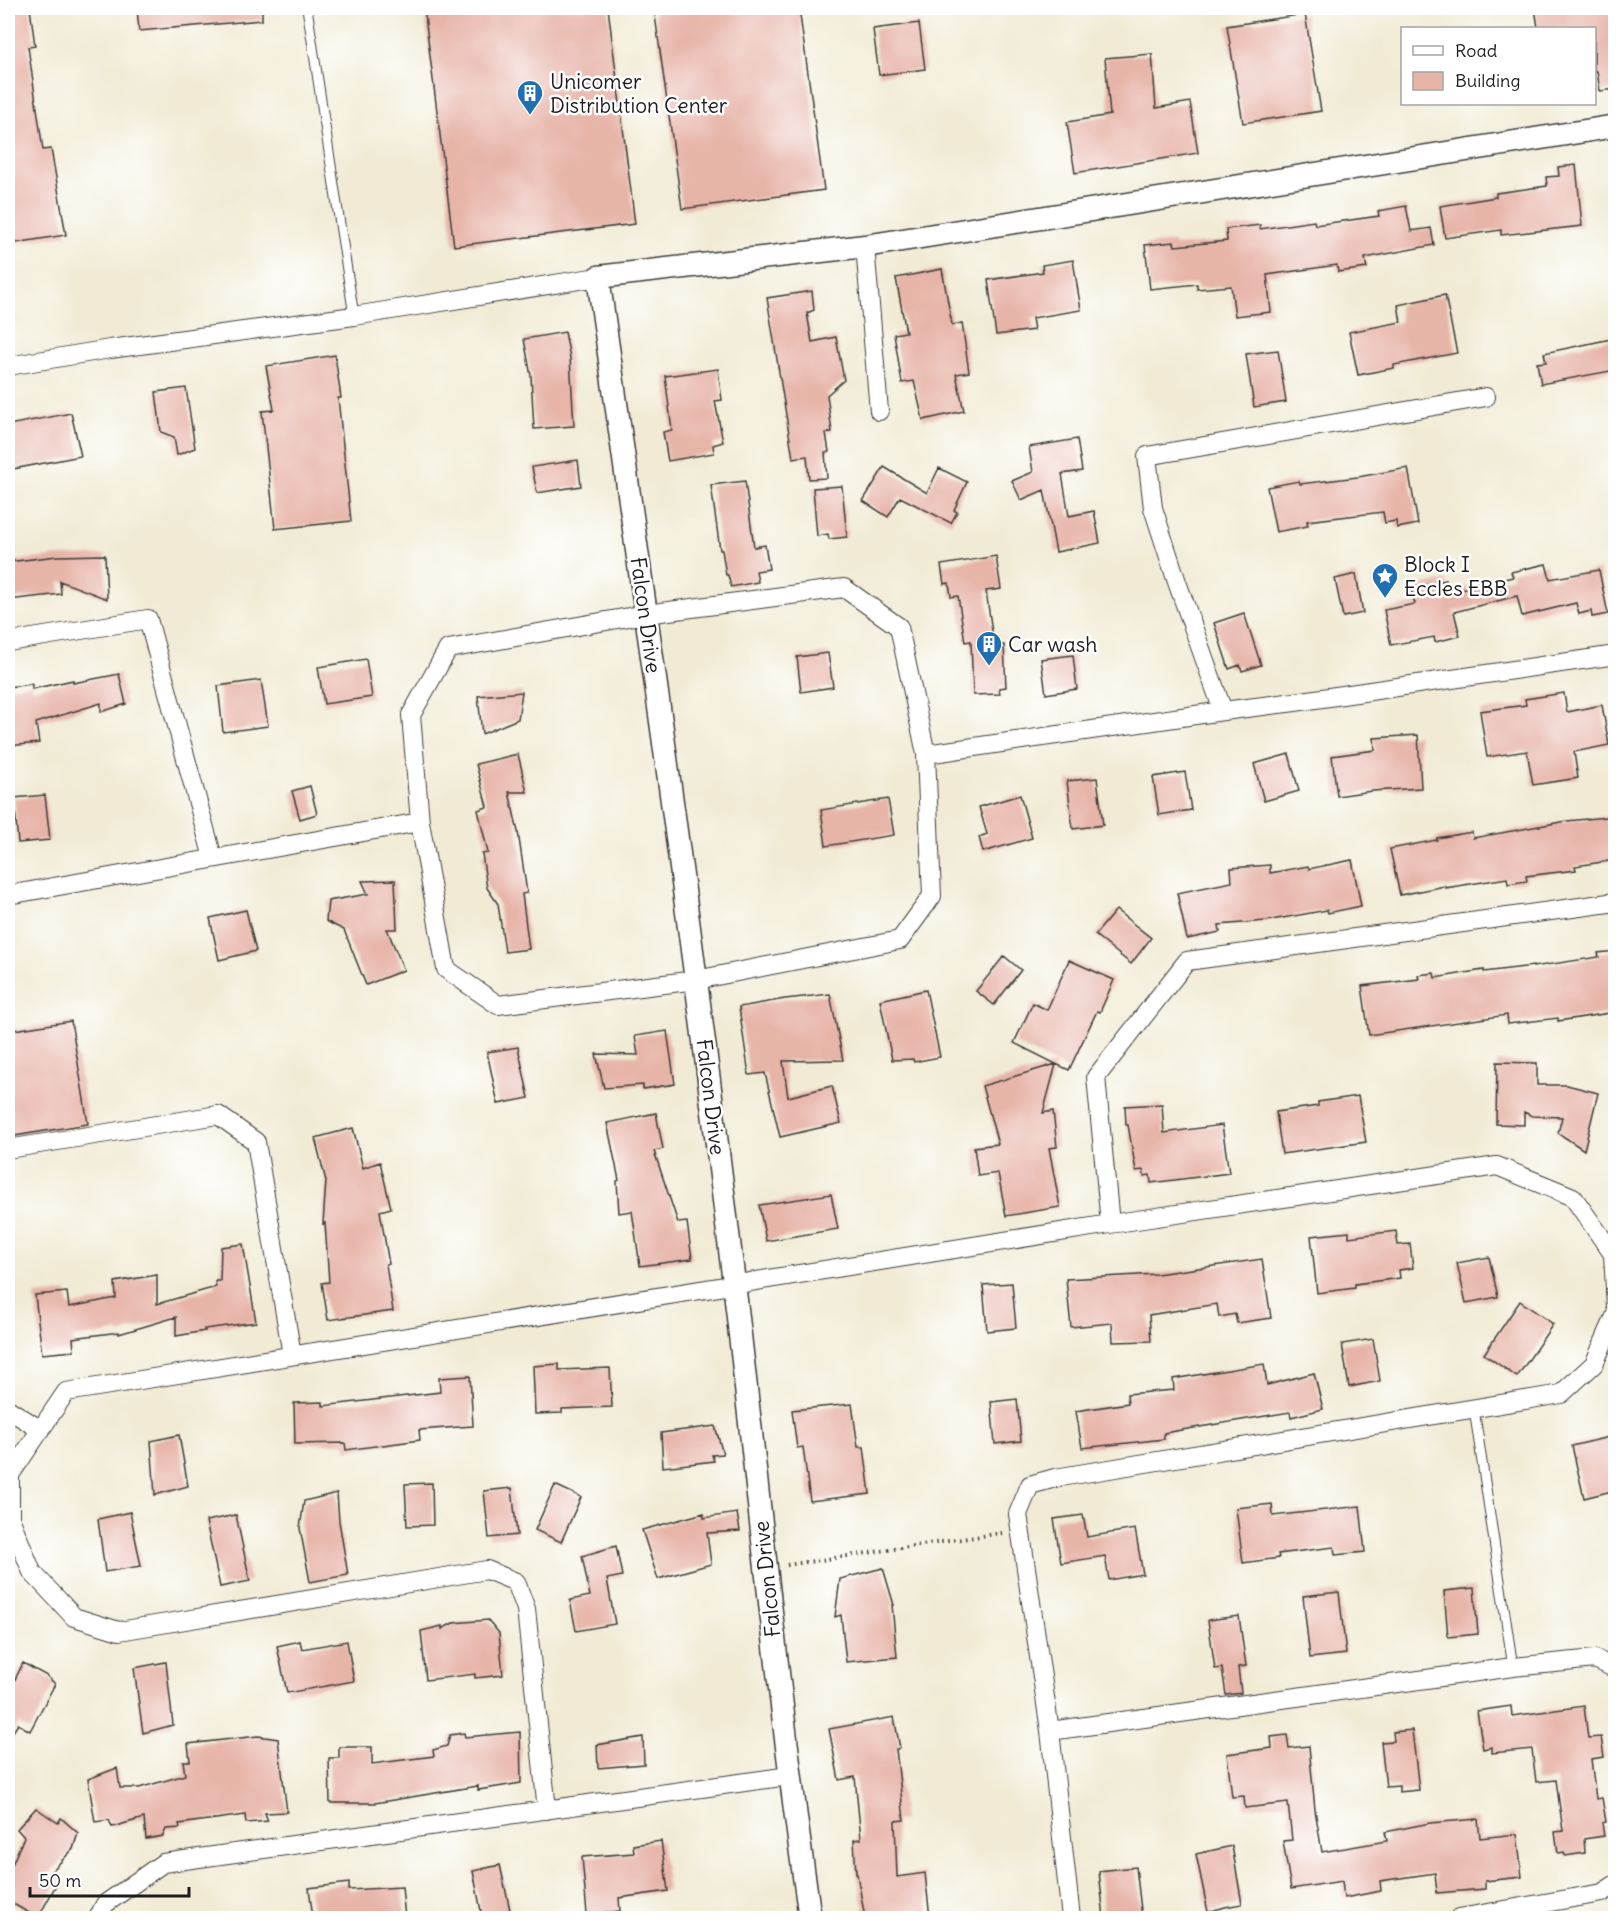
<svg xmlns="http://www.w3.org/2000/svg" width="1623" height="1926" viewBox="0 0 1623 1926" font-family="Delius,sans-serif">
	<style>
		.building { fill: #e7b4a8 }
		.lines { fill: none; stroke-linecap: round; stroke-linejoin: round }
		.service-casing { stroke: #3c3b38; stroke-width: 11 }
		.minor-casing { stroke: #3c3b38; stroke-width: 20 }
		.tertiary-casing { stroke: #3c3b38; stroke-width: 25 }
		.path { stroke: #3c3b38; stroke-width: 4; stroke-dasharray: 1.5 4.5; stroke-linecap: butt }
		.service { stroke: #fff; stroke-width: 9 }
		.minor { stroke: #fff; stroke-width: 18 }
		.tertiary { stroke: #fff; stroke-width: 22 }
		.labels { text-anchor: middle; dominant-baseline: central; stroke-width: 5; stroke-linejoin: round; paint-order: stroke }
		.poi-label { font-size: 21px; fill: #1c1c1c; stroke: #fff; text-anchor: start }
		.street-label { font-size: 21px; fill: #1c1c1c; stroke: #fff }
	</style>
	<rect width="100%" height="100%" fill="#fff"/>
	<filter id="ink" filterUnits="userSpaceOnUse"><feTurbulence type="fractalNoise" baseFrequency=".0167" numOctaves="2"/><feDisplacementMap in="SourceGraphic" scale="12" xChannelSelector="R" yChannelSelector="G"/><feConvolveMatrix kernelMatrix="1 2 1 2 8 2 1 2 1" color-interpolation-filters="sRGB"/></filter>
	<filter id="wash" filterUnits="userSpaceOnUse"><feTurbulence type="fractalNoise" baseFrequency=".008" numOctaves="4" result="noise"/><feDisplacementMap in="SourceGraphic" scale="24" xChannelSelector="R" yChannelSelector="G"/><feGaussianBlur stdDeviation="1.35" result="paint"/><feColorMatrix in="noise" values="0 0 0 0 0 0 0 0 0 0 0 0 0 0 0 0 0 1.4 0 .05"/><feComposite in="paint" operator="in"/></filter>
	<g filter="url(#wash)">
		<rect width="100%" height="100%" fill="#f1ebd5"/>
		<g id="blocks">
			<path class="building" d="M 8,8 L 30,8 L 35,46 L 28,47 L 43,150 L 51,149 L 66,235 L 8,244 Z
				M 137,8 L 262,8 L 262,20 L 139,31 Z
				M 424,8 L 608,8 L 635,224 L 454,246 Z
				M 654,8 L 799,8 L 824,190 L 682,209 Z
				M 1535,8 L 1616,8 L 1616,89 L 1600,91 L 1597,71 L 1594,71 L 1594,28 L 1538,28 Z
				M 1305,14 L 1321,111 L 1243,123 L 1227,26 Z
				M 919,23 L 925,69 L 879,75 L 873,29 Z
				M 1152,54 L 1156,108 L 1190,102 L 1198,153 L 1075,173 L 1067,122 L 1110,115 L 1105,58 Z
				M 1576,165 L 1582,226 L 1501,235 L 1501,230 L 1445,238 L 1440,206 L 1496,197 L 1496,193 L 1547,186 L 1546,177 L 1559,176 L 1558,167 Z
				M 1406,206 L 1411,231 L 1431,228 L 1434,245 L 1365,258 L 1367,268 L 1338,272 L 1337,265 L 1267,275 L 1271,312 L 1235,316 L 1231,286 L 1197,289 L 1197,284 L 1150,289 L 1145,245 L 1174,242 L 1175,246 L 1227,241 L 1226,229 L 1260,225 L 1260,229 L 1314,221 L 1315,225 L 1379,216 L 1378,211 Z
				M 1073,260 L 1081,310 L 1032,318 L 1034,330 L 996,335 L 988,280 L 1043,272 L 1042,265 Z
				M 942,269 L 952,325 L 962,323 L 969,372 L 956,374 L 964,411 L 923,420 L 914,381 L 902,383 L 894,334 L 906,332 L 896,278 Z
				M 812,291 L 814,310 L 807,313 L 812,342 L 836,337 L 844,380 L 827,395 L 832,432 L 826,433 L 829,452 L 825,453 L 827,478 L 809,479 L 807,456 L 793,458 L 767,298 Z
				M 1445,295 L 1457,353 L 1394,365 L 1394,368 L 1358,375 L 1349,332 L 1401,322 L 1398,305 Z
				M 565,332 L 570,358 L 574,426 L 534,429 L 531,376 L 524,339 Z
				M 1616,338 L 1616,370 L 1541,384 L 1537,363 L 1546,362 L 1544,353 Z
				M 1278,350 L 1286,402 L 1254,407 L 1246,354 Z
				M 335,355 L 341,398 L 338,398 L 351,521 L 275,529 L 262,411 L 274,410 L 266,366 Z
				M 718,369 L 722,400 L 715,401 L 723,442 L 713,445 L 714,453 L 668,461 L 663,432 L 672,430 L 665,376 Z
				M 186,388 L 195,448 L 177,455 L 174,437 L 161,432 L 156,392 Z
				M 71,413 L 81,456 L 13,469 L 8,443 L 8,425 Z
				M 1077,439 L 1082,471 L 1062,474 L 1069,516 L 1094,511 L 1100,543 L 1056,552 L 1044,490 L 1021,500 L 1012,481 L 1033,472 L 1029,447 Z
				M 578,460 L 581,486 L 537,493 L 532,467 Z
				M 884,467 L 927,493 L 939,468 L 967,482 L 954,510 L 957,512 L 951,523 L 900,497 L 888,517 L 863,501 Z
				M 1408,468 L 1418,524 L 1397,528 L 1396,521 L 1385,523 L 1383,512 L 1307,521 L 1308,526 L 1276,532 L 1267,487 L 1299,481 L 1300,484 L 1358,477 Z
				M 745,481 L 754,547 L 765,545 L 769,569 L 756,571 L 758,582 L 731,587 L 728,575 L 726,575 L 722,550 L 720,550 L 711,485 Z
				M 842,486 L 847,537 L 829,539 L 828,534 L 817,536 L 813,488 Z
				M 105,555 L 107,599 L 60,581 L 61,594 L 8,600 L 8,562 L 57,556 Z
				M 996,556 L 1001,589 L 986,591 L 994,645 L 1004,645 L 1006,687 L 999,688 L 1000,694 L 973,695 L 971,641 L 965,642 L 958,596 L 951,597 L 949,583 L 944,584 L 941,565 Z
				M 1546,564 L 1550,579 L 1599,570 L 1608,614 L 1592,617 L 1591,611 L 1579,614 L 1576,603 L 1522,616 L 1517,596 L 1454,612 L 1460,636 L 1435,642 L 1434,637 L 1391,645 L 1384,610 L 1415,604 L 1411,589 L 1446,580 L 1449,592 L 1513,577 L 1511,572 Z
				M 1356,574 L 1363,613 L 1343,617 L 1335,579 Z
				M 1244,613 L 1261,665 L 1242,671 L 1240,665 L 1229,669 L 1214,623 Z
				M 828,653 L 833,687 L 801,692 L 797,657 Z
				M 1073,655 L 1077,689 L 1046,694 L 1041,659 Z
				M 366,659 L 372,697 L 324,704 L 318,667 Z
				M 119,674 L 126,704 L 101,712 L 101,703 L 36,723 L 39,743 L 8,746 L 8,687 L 32,684 L 32,689 L 73,680 L 73,683 Z
				M 261,680 L 268,726 L 223,732 L 218,686 Z
				M 522,692 L 518,719 L 482,734 L 478,696 Z
				M 1564,693 L 1567,712 L 1602,705 L 1609,745 L 1574,752 L 1578,778 L 1533,785 L 1527,751 L 1487,757 L 1480,711 L 1526,705 L 1525,699 Z
				M 1418,735 L 1421,788 L 1372,791 L 1337,796 L 1332,756 L 1375,750 L 1374,738 Z
				M 518,754 L 527,792 L 509,792 L 518,832 L 527,893 L 522,894 L 529,949 L 505,952 L 498,904 L 487,888 L 482,854 L 488,853 L 478,810 L 487,807 L 476,764 Z
				M 1289,754 L 1299,791 L 1264,801 L 1254,764 Z
				M 1185,772 L 1191,810 L 1159,815 L 1153,777 Z
				M 1097,778 L 1103,825 L 1073,829 L 1067,781 Z
				M 310,786 L 317,814 L 300,819 L 292,791 Z
				M 45,795 L 50,840 L 18,843 L 14,798 Z
				M 1020,795 L 1032,838 L 983,852 L 979,837 L 987,834 L 979,807 Z
				M 888,799 L 894,835 L 826,846 L 821,810 Z
				M 1616,816 L 1616,860 L 1575,866 L 1576,870 L 1526,876 L 1527,881 L 1508,884 L 1507,878 L 1445,888 L 1445,886 L 1400,895 L 1390,849 L 1437,840 L 1437,838 L 1472,832 L 1473,838 L 1567,821 Z
				M 1352,860 L 1361,906 L 1328,913 L 1327,910 L 1266,921 L 1219,925 L 1220,932 L 1187,939 L 1177,893 L 1232,882 L 1231,868 L 1270,865 L 1270,873 L 1308,866 L 1309,869 Z
				M 395,880 L 397,929 L 387,929 L 404,970 L 366,985 L 344,930 L 326,921 L 328,901 L 368,894 L 362,881 Z
				M 246,910 L 256,951 L 219,960 L 210,918 Z
				M 1116,910 L 1151,938 L 1131,964 L 1095,935 Z
				M 1616,951 L 1616,1012 L 1558,1021 L 1558,1018 L 1508,1024 L 1507,1015 L 1369,1035 L 1362,986 L 1419,979 L 1418,975 L 1434,973 L 1435,978 L 1484,970 L 1484,972 L 1533,966 L 1533,967 L 1599,957 L 1598,953 Z
				M 1004,956 L 1021,970 L 994,1005 L 976,991 Z
				M 1069,960 L 1114,980 L 1100,1012 L 1097,1011 L 1069,1070 L 1056,1064 L 1043,1113 L 1053,1111 L 1057,1147 L 1049,1148 L 1060,1207 L 1006,1216 L 998,1173 L 978,1176 L 974,1147 L 998,1144 L 982,1086 L 1056,1064 L 1014,1043 L 1033,1003 L 1047,1010 Z
				M 926,990 L 940,1057 L 914,1062 L 913,1059 L 892,1060 L 880,1000 Z
				M 830,994 L 843,1060 L 783,1061 L 788,1097 L 832,1086 L 841,1123 L 780,1137 L 765,1073 L 749,1075 L 739,1007 L 785,999 Z
				M 71,1021 L 88,1124 L 8,1137 L 8,1031 Z
				M 667,1031 L 675,1084 L 643,1089 L 643,1085 L 604,1088 L 596,1054 L 638,1055 L 635,1036 Z
				M 518,1047 L 529,1098 L 498,1104 L 487,1052 Z
				M 1497,1062 L 1537,1063 L 1537,1085 L 1567,1085 L 1598,1093 L 1584,1150 L 1558,1133 L 1562,1117 L 1532,1116 L 1524,1112 L 1524,1125 L 1496,1124 Z
				M 1358,1096 L 1366,1142 L 1282,1154 L 1276,1112 L 1318,1106 L 1318,1102 Z
				M 1162,1104 L 1164,1133 L 1222,1125 L 1229,1173 L 1151,1183 L 1150,1175 L 1144,1176 L 1143,1170 L 1136,1171 L 1128,1125 L 1126,1125 L 1125,1106 Z
				M 656,1113 L 663,1149 L 654,1151 L 678,1223 L 687,1222 L 692,1259 L 640,1266 L 632,1211 L 619,1213 L 617,1181 L 619,1180 L 607,1123 Z
				M 353,1128 L 363,1168 L 380,1162 L 391,1208 L 380,1211 L 389,1264 L 386,1264 L 393,1311 L 328,1320 L 322,1283 L 329,1282 L 325,1223 L 323,1224 L 326,1181 L 315,1138 Z
				M 831,1194 L 838,1229 L 766,1241 L 759,1205 Z
				M 1396,1231 L 1398,1245 L 1410,1244 L 1413,1268 L 1399,1270 L 1400,1278 L 1355,1284 L 1355,1288 L 1317,1293 L 1311,1236 L 1349,1232 L 1349,1237 Z
				M 243,1244 L 256,1322 L 204,1329 L 205,1331 L 176,1336 L 176,1317 L 119,1334 L 119,1332 L 73,1338 L 74,1351 L 42,1354 L 35,1295 L 67,1292 L 69,1307 L 116,1298 L 115,1282 L 157,1275 L 157,1304 L 216,1287 L 215,1281 L 220,1281 L 221,1247 Z
				M 1489,1257 L 1498,1297 L 1466,1303 L 1457,1263 Z
				M 1262,1259 L 1271,1318 L 1237,1323 L 1235,1314 L 1219,1317 L 1217,1304 L 1149,1315 L 1151,1341 L 1113,1342 L 1112,1323 L 1071,1327 L 1066,1279 L 1157,1274 Z
				M 1012,1283 L 1016,1328 L 987,1331 L 983,1285 Z
				M 1520,1301 L 1553,1324 L 1517,1377 L 1484,1354 Z
				M 1373,1339 L 1380,1381 L 1349,1387 L 1342,1344 Z
				M 559,1364 L 559,1370 L 610,1368 L 612,1407 L 562,1409 L 562,1413 L 535,1414 L 533,1366 Z
				M 1264,1364 L 1267,1385 L 1314,1373 L 1323,1409 L 1291,1417 L 1290,1412 L 1164,1433 L 1164,1439 L 1082,1448 L 1076,1411 L 1128,1403 L 1127,1394 L 1174,1390 L 1173,1379 Z
				M 470,1376 L 473,1426 L 419,1430 L 420,1440 L 346,1450 L 345,1443 L 295,1444 L 294,1403 L 323,1402 L 323,1406 L 440,1392 L 439,1378 Z
				M 1017,1399 L 1021,1441 L 995,1444 L 991,1402 Z
				M 852,1404 L 858,1447 L 864,1447 L 870,1494 L 810,1501 L 803,1447 L 797,1448 L 792,1410 Z
				M 715,1426 L 723,1454 L 712,1455 L 714,1461 L 663,1467 L 661,1433 Z
				M 179,1435 L 188,1486 L 155,1495 L 151,1441 Z
				M 1613,1436 L 1616,1445 L 1616,1490 L 1584,1498 L 1572,1446 Z
				M 432,1483 L 433,1525 L 407,1526 L 405,1484 Z
				M 555,1485 L 581,1497 L 561,1542 L 535,1530 Z
				M 512,1488 L 517,1535 L 489,1538 L 484,1491 Z
				M 337,1493 L 339,1521 L 348,1575 L 310,1582 L 300,1528 L 304,1501 Z
				M 1272,1504 L 1273,1516 L 1360,1506 L 1365,1552 L 1335,1555 L 1334,1547 L 1278,1554 L 1279,1558 L 1243,1563 L 1236,1508 Z
				M 130,1512 L 141,1566 L 105,1572 L 98,1519 Z
				M 704,1513 L 704,1518 L 737,1513 L 740,1531 L 707,1533 L 711,1564 L 658,1579 L 642,1530 Z
				M 236,1515 L 250,1581 L 220,1587 L 206,1521 Z
				M 1083,1515 L 1087,1537 L 1135,1529 L 1143,1574 L 1109,1580 L 1105,1556 L 1061,1563 L 1054,1519 Z
				M 616,1546 L 622,1576 L 607,1579 L 615,1624 L 576,1631 L 570,1600 L 590,1596 L 582,1556 Z
				M 883,1568 L 894,1605 L 892,1605 L 897,1657 L 846,1662 L 841,1615 L 835,1617 L 840,1579 Z
				M 1474,1588 L 1478,1634 L 1448,1637 L 1444,1591 Z
				M 1339,1592 L 1346,1654 L 1310,1658 L 1303,1596 Z
				M 1239,1616 L 1246,1666 L 1238,1667 L 1241,1693 L 1226,1695 L 1222,1668 L 1215,1669 L 1208,1620 Z
				M 488,1620 L 499,1633 L 503,1675 L 475,1678 L 475,1674 L 426,1680 L 421,1631 L 442,1626 L 442,1629 L 453,1623 Z
				M 300,1641 L 302,1649 L 347,1641 L 354,1681 L 287,1693 L 277,1646 Z
				M 166,1662 L 173,1725 L 143,1733 L 134,1668 Z
				M 23,1663 L 47,1676 L 55,1684 L 30,1731 L 18,1724 L 8,1740 L 8,1694 Z
				M 1511,1706 L 1512,1716 L 1584,1706 L 1588,1738 L 1601,1737 L 1604,1757 L 1591,1759 L 1596,1799 L 1602,1798 L 1606,1822 L 1602,1823 L 1604,1836 L 1584,1839 L 1585,1853 L 1565,1856 L 1564,1852 L 1558,1853 L 1555,1832 L 1563,1831 L 1556,1780 L 1536,1782 L 1532,1749 L 1492,1753 L 1492,1747 L 1483,1749 L 1477,1711 Z
				M 894,1717 L 900,1748 L 896,1749 L 904,1820 L 895,1821 L 897,1877 L 925,1873 L 930,1918 L 865,1918 L 857,1874 L 856,1874 L 854,1840 L 861,1839 L 855,1777 L 839,1780 L 829,1729 Z
				M 1412,1730 L 1419,1790 L 1399,1792 L 1399,1786 L 1386,1787 L 1381,1742 L 1394,1741 L 1393,1732 Z
				M 520,1732 L 521,1783 L 478,1790 L 478,1786 L 375,1803 L 330,1803 L 329,1758 L 339,1758 L 339,1747 L 372,1747 L 372,1764 L 434,1756 L 433,1750 L 447,1746 L 450,1735 L 464,1733 L 465,1737 Z
				M 1287,1735 L 1289,1748 L 1309,1746 L 1315,1810 L 1322,1852 L 1387,1841 L 1385,1832 L 1430,1823 L 1478,1819 L 1480,1838 L 1517,1834 L 1522,1877 L 1485,1881 L 1485,1889 L 1437,1893 L 1435,1873 L 1380,1881 L 1381,1891 L 1344,1898 L 1342,1881 L 1291,1889 L 1283,1841 L 1292,1840 L 1288,1803 L 1245,1808 L 1244,1796 L 1232,1797 L 1227,1754 L 1272,1748 L 1271,1737 Z
				M 258,1736 L 278,1739 L 287,1812 L 265,1813 L 268,1821 L 246,1823 L 245,1815 L 179,1824 L 180,1828 L 166,1829 L 163,1836 L 146,1839 L 144,1818 L 112,1827 L 109,1820 L 95,1822 L 88,1779 L 117,1768 L 120,1788 L 139,1788 L 185,1775 L 183,1761 L 190,1761 L 188,1744 Z
				M 643,1737 L 644,1764 L 598,1768 L 597,1745 Z
				M 36,1808 L 58,1823 L 61,1818 L 78,1833 L 73,1849 L 45,1878 L 56,1885 L 38,1918 L 8,1901 L 8,1874 L 24,1837 L 17,1829 Z
				M 661,1841 L 668,1891 L 619,1898 L 620,1911 L 587,1914 L 582,1857 L 634,1853 L 633,1845 Z
				M 1232,1846 L 1242,1904 L 1225,1907 L 1208,1912 L 1196,1854 Z
				M 500,1865 L 510,1910 L 482,1916 L 473,1871 Z
				M 1136,1867 L 1142,1918 L 1104,1918 L 1099,1871 Z
				M 349,1883 L 349,1890 L 402,1887 L 405,1918 L 313,1918 L 309,1888 Z"/>
		</g>
	</g>
	<g filter="url(#ink)">
		<use href="#blocks" fill-opacity="0" stroke="#3c3b38" stroke-width="1.5"/>
		<g class="lines">
			<g class="service-casing">
				<path id="service" d="M 307,8 L 354,316
					M 1474,1409 L 1513,1667"/>
			</g>
			<g class="minor-casing">
				<path id="minor" d="M 865,246 L 879,411
					M 8,366 L 110,349 L 354,316 L 598,277
					M 844,588 L 899,627 L 926,754 L 932,896 L 900,940 L 696,980 L 498,1005 L 446,969 L 420,822 L 411,715 L 448,649 L 646,614 Z
					M 8,642 L 148,619 L 213,858
					M 1223,711 L 1177,582 L 1153,508 L 1147,456 L 1486,397
					M 926,754 L 1223,711 L 1295,702 L 1616,655
					M 8,895 L 420,822
					M 8,1149 L 218,1115 L 256,1142 L 292,1355
					M 1110,1224 L 1096,1077 L 1187,961 L 1616,902
					M 8,1409 L 41,1430
					M 1050,1731 L 1513,1667 L 1595,1659 L 1616,1669
					M 547,1810 L 526,1609 L 516,1582 L 487,1570 L 119,1631 L 74,1617 L 32,1572 L 10,1518 L 10,1475 L 66,1392 L 1110,1224 L 1497,1166 L 1573,1197 L 1613,1254 L 1616,1307
					M 98,1918 L 105,1904 L 163,1863 L 789,1776
					M 1071,1918 L 1050,1731 L 1018,1514 L 1030,1485 L 1055,1478 L 1561,1394 L 1594,1364 L 1616,1314
					M 1459,1918 L 1602,1893 L 1616,1884"/>
			</g>
			<g class="tertiary-casing">
				<path id="tertiary" d="M 810,1918 C 779,1707 759,1495 734,1283 C 694,947 646,612 598,277 L 865,246 L 1616,126"/>
			</g>
			<path class="path" d="M 787,1565 L 1002,1533"/>
			<use href="#service" class="service"/>
			<use href="#minor" class="minor"/>
			<use href="#tertiary" class="tertiary"/>
		</g>
	</g>
	<defs>
		<g id="building-pin" transform="scale(1.35)"><path d="M0 17L-7.5 6A9.5 9.5 0 1 1 7.5 6Z" fill="#1f6fb2" stroke="#fff"/><path d="M-4-6H4V6H1V3H-1V6H-4ZM-2.5-4.3h1.7v1.8h-1.7ZM.8-4.3h1.7v1.8H.8ZM-2.5-1h1.7V.8h-1.7ZM.8-1h1.7V.8H.8Z" fill="#fff"/></g>
		<g id="sight-pin" transform="scale(1.35)"><path d="M0 17L-7.5 6A9.5 9.5 0 1 1 7.5 6Z" fill="#1f6fb2" stroke="#fff"/><path d="M0-6L1.8-2.2L6-1.7L2.9 1.2L3.7 5.4L0 3.3L-3.7 5.4L-2.9 1.2L-6-1.7L-1.8-2.2Z" fill="#fff"/></g>
	</defs>
	<g fill-rule="evenodd">
		<use href="#building-pin" x="530" y="93"/>
		<use href="#sight-pin" x="1385" y="576"/>
		<use href="#building-pin" x="989" y="644"/>
	</g>
	<g class="labels">
		<g class="poi-label">
			<text x="550" y="81">Unicomer<tspan x="550" dy="24">Distribution Center</tspan></text>
			<text x="1404" y="564">Block I<tspan x="1404" dy="24">Eccles EBB</tspan></text>
			<text x="1008" y="644">Car wash</text>
		</g>
		<g class="street-label">
			<text transform="translate(646 615) rotate(82)">Falcon Drive</text>
			<text transform="translate(711 1097) rotate(83)">Falcon Drive</text>
			<text transform="translate(767 1579) rotate(-96)">Falcon Drive</text>
		</g>
	</g>
	<rect width="1623" height="1926" fill="none" stroke="#fff" stroke-width="30"/>
	<rect x="1401" y="27" width="195" height="78" fill="#ffffff" stroke="#a4a4a4" stroke-width="1.5"/>
	<rect x="1413" y="46" width="30" height="9" fill="#ffffff" stroke="#a4a4a4" stroke-width="1.5"/>
	<text x="1455" y="57" font-size="18" fill="#1c1c1c">Road</text>
	<rect x="1413" y="72" width="30" height="18" fill="#e7b4a8" stroke="#a4a4a4" stroke-width="1.5"/>
	<text x="1455" y="87" font-size="18" fill="#1c1c1c">Building</text>
	<path d="M30 1887v9h159v-9" fill="none" stroke="#1c1c1c" stroke-width="3"/>
	<text x="39" y="1887" font-size="18" fill="#1c1c1c" stroke="#ffffff" stroke-width="4.5" paint-order="stroke">50 m</text>
</svg>
